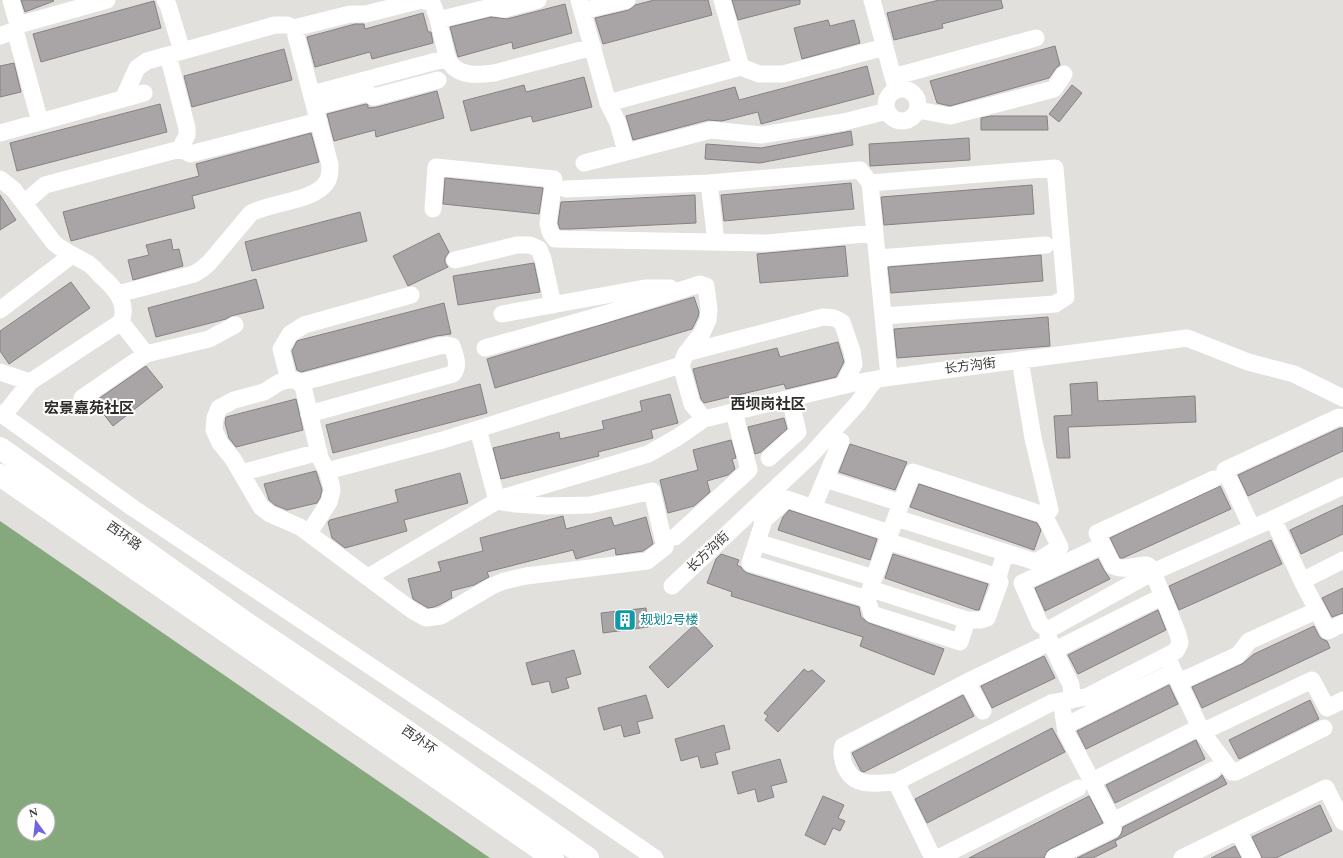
<svg xmlns="http://www.w3.org/2000/svg" width="1343" height="858" viewBox="0 0 1343 858" font-family="Spectral,'Noto Sans SC',serif">
	<style>
		.forest { fill: #85a97c; fill-rule: evenodd }
		.building { fill: #a9a5a6; stroke: #868183 }
		.lines { fill: none; stroke-linecap: round; stroke-linejoin: round }
		.minor { stroke: #fff; stroke-width: 17 }
		.highway { stroke: #fff; stroke-width: 22 }
		.labels { text-anchor: middle; dominant-baseline: central; stroke-width: 4; stroke-linejoin: round; paint-order: stroke }
		.street-label { font-size: 13px; fill: #3c3b3a; stroke: #fff }
		.culture-label { font-size: 13px; fill: #0d838f; stroke: #fff; text-anchor: start }
		.quarter-label { font-size: 15px; font-weight: bold; fill: #2e2c29; stroke: #fff }
	</style>
	<rect width="100%" height="100%" fill="#e2e0dc"/>
	<path class="forest" d="M 0,521 L 490,858 L 0,858 ZM 24,810 L 48,810 L 48,834 L 24,834 Z"/>
	<path class="building" d="M 21,0 L 53,0 L 54,1 L 25,12 Z
		M 654,0 L 708,0 L 712,15 L 603,44 L 595,18 L 629,10 L 635,5 Z
		M 732,0 L 800,0 L 800,4 L 738,20 Z
		M 939,0 L 1001,0 L 1003,8 L 942,24 L 943,28 L 894,40 L 887,13 Z
		M 154,1 L 161,28 L 41,62 L 33,34 Z
		M 565,4 L 572,33 L 513,49 L 512,42 L 458,57 L 450,27 L 491,17 L 507,19 Z
		M 423,13 L 428,32 L 431,32 L 433,43 L 372,59 L 370,52 L 315,67 L 307,37 L 355,24 L 364,24 L 365,29 Z
		M 828,20 L 830,26 L 854,20 L 860,43 L 802,59 L 794,28 Z
		M 1055,46 L 1060,65 L 1056,68 L 1049,78 L 950,106 L 937,103 L 930,81 Z
		M 284,49 L 292,80 L 192,107 L 184,76 Z
		M 14,63 L 21,92 L 0,97 L 0,66 Z
		M 867,66 L 874,94 L 761,124 L 758,112 L 722,121 L 708,120 L 633,140 L 626,116 L 735,87 L 739,100 Z
		M 584,77 L 592,107 L 533,122 L 531,116 L 471,131 L 463,101 L 524,85 L 526,92 Z
		M 1072,85 L 1082,93 L 1059,122 L 1049,114 Z
		M 437,91 L 444,118 L 376,137 L 375,130 L 334,141 L 327,114 L 366,104 L 368,105 L 368,108 L 377,107 Z
		M 160,104 L 167,132 L 17,171 L 10,143 Z
		M 991,116 L 1047,116 L 1048,130 L 981,130 L 981,118 Z
		M 851,131 L 853,145 L 760,163 L 705,159 L 706,144 L 761,148 Z
		M 311,133 L 319,162 L 192,196 L 195,208 L 71,241 L 63,212 L 199,176 L 196,164 Z
		M 969,138 L 970,160 L 870,166 L 869,144 Z
		M 445,178 L 543,188 L 539,214 L 443,204 Z
		M 851,183 L 854,209 L 724,221 L 721,195 Z
		M 1032,185 L 1034,214 L 884,225 L 881,197 Z
		M 0,195 L 16,220 L 0,230 Z
		M 695,195 L 696,223 L 570,229 L 560,229 L 558,223 L 561,202 Z
		M 360,212 L 367,241 L 252,271 L 245,242 Z
		M 439,233 L 449,252 L 445,258 L 445,263 L 448,267 L 408,286 L 393,256 Z
		M 171,239 L 173,250 L 179,249 L 183,266 L 133,280 L 128,260 L 149,255 L 146,245 Z
		M 845,246 L 848,276 L 760,283 L 757,254 Z
		M 1041,255 L 1043,281 L 891,293 L 888,267 Z
		M 534,263 L 540,292 L 458,305 L 453,276 Z
		M 256,279 L 264,308 L 231,316 L 226,319 L 156,337 L 148,308 Z
		M 71,282 L 90,308 L 9,364 L 0,351 L 0,331 Z
		M 694,297 L 699,312 L 698,317 L 692,329 L 495,388 L 487,359 Z
		M 444,303 L 451,334 L 436,336 L 301,372 L 297,370 L 292,351 L 297,341 L 300,340 Z
		M 1048,317 L 1050,346 L 897,358 L 894,329 Z
		M 838,342 L 844,362 L 836,377 L 786,389 L 784,384 L 704,403 L 701,399 L 693,369 L 777,348 L 780,357 Z
		M 146,366 L 163,387 L 113,426 L 94,402 Z
		M 1097,382 L 1098,401 L 1195,396 L 1196,422 L 1068,427 L 1070,458 L 1057,458 L 1054,416 L 1072,415 L 1070,384 Z
		M 480,384 L 487,413 L 333,453 L 326,425 Z
		M 670,394 L 678,423 L 651,430 L 653,438 L 598,452 L 599,456 L 501,479 L 493,448 L 559,432 L 560,439 L 604,429 L 602,421 L 642,411 L 640,401 Z
		M 296,399 L 303,430 L 236,447 L 229,438 L 225,423 L 226,417 Z
		M 784,418 L 787,429 L 761,452 L 755,454 L 748,427 Z
		M 1340,428 L 1343,428 L 1343,451 L 1248,496 L 1238,475 Z
		M 731,440 L 736,458 L 732,459 L 735,469 L 728,475 L 707,481 L 710,492 L 694,506 L 668,513 L 660,480 L 698,470 L 693,450 Z
		M 850,444 L 907,462 L 895,490 L 839,472 Z
		M 316,471 L 322,490 L 320,498 L 317,503 L 287,510 L 275,505 L 269,500 L 264,484 Z
		M 460,473 L 468,503 L 404,520 L 407,531 L 345,548 L 332,538 L 328,522 L 330,520 L 398,502 L 395,490 Z
		M 919,484 L 1037,523 L 1041,530 L 1034,550 L 910,507 Z
		M 1220,486 L 1231,509 L 1123,558 L 1120,558 L 1110,538 Z
		M 1343,505 L 1343,534 L 1301,554 L 1290,530 Z
		M 789,510 L 877,539 L 870,560 L 778,530 L 783,517 Z
		M 563,516 L 566,529 L 611,517 L 614,526 L 646,517 L 653,544 L 643,551 L 616,555 L 615,548 L 576,559 L 573,550 L 487,572 L 489,577 L 474,585 L 451,591 L 452,598 L 439,605 L 434,607 L 428,608 L 413,599 L 408,579 L 441,571 L 438,562 L 483,551 L 480,538 Z
		M 1271,540 L 1282,564 L 1179,610 L 1169,586 Z
		M 721,554 L 739,560 L 737,565 L 741,567 L 743,570 L 747,573 L 859,607 L 861,617 L 869,623 L 944,649 L 934,675 L 860,646 L 863,637 L 731,596 L 732,592 L 707,583 L 716,559 Z
		M 893,554 L 988,584 L 979,610 L 976,610 L 885,578 Z
		M 1098,559 L 1104,570 L 1110,579 L 1045,611 L 1035,588 Z
		M 1343,588 L 1343,613 L 1332,617 L 1322,598 Z
		M 646,608 L 648,627 L 603,633 L 601,613 Z
		M 1158,610 L 1166,630 L 1078,674 L 1068,655 Z
		M 694,625 L 713,646 L 668,688 L 649,667 Z
		M 1314,626 L 1319,636 L 1322,639 L 1327,641 L 1330,648 L 1202,708 L 1192,687 L 1242,664 L 1254,654 Z
		M 574,650 L 581,674 L 566,678 L 569,688 L 552,693 L 549,681 L 532,685 L 526,663 Z
		M 1044,656 L 1055,678 L 992,708 L 981,686 Z
		M 804,669 L 808,672 L 812,670 L 825,681 L 778,732 L 765,720 L 768,716 L 764,713 Z
		M 1169,685 L 1178,704 L 1086,749 L 1077,731 Z
		M 646,695 L 653,718 L 637,722 L 640,733 L 624,737 L 621,725 L 604,730 L 598,708 Z
		M 963,695 L 974,716 L 864,772 L 861,771 L 852,753 Z
		M 1310,700 L 1319,719 L 1239,759 L 1229,740 Z
		M 724,725 L 730,749 L 715,753 L 718,764 L 701,768 L 698,756 L 681,761 L 675,739 Z
		M 1052,728 L 1065,752 L 927,823 L 915,799 Z
		M 1196,740 L 1205,759 L 1115,803 L 1106,785 Z
		M 780,759 L 787,782 L 771,786 L 774,797 L 758,802 L 755,789 L 738,794 L 732,772 Z
		M 1222,775 L 1227,784 L 1115,841 L 1117,846 L 1093,858 L 1077,858 L 1118,838 L 1121,834 L 1123,827 L 1218,779 Z
		M 823,796 L 844,805 L 838,818 L 845,821 L 840,831 L 833,828 L 825,845 L 805,835 Z
		M 1089,796 L 1103,823 L 1050,849 L 1046,853 L 1044,858 L 969,858 Z
		M 1320,805 L 1332,831 L 1276,858 L 1262,858 L 1252,837 Z
		M 1235,846 L 1241,858 L 1211,858 Z"/>
	<g class="lines">
		<path class="minor" d="M 11,0 L 18,25 L 15,30 L 40,122
			M 165,0 L 168,5 L 182,51
			M 579,0 L 608,103 L 618,123 L 626,152
			M 722,0 L 741,67
			M 872,0 L 896,88
			M 582,11 L 627,0
			M 438,20 L 491,7 L 504,9 L 538,0
			M 18,25 L 107,0
			M 0,36 L 15,30
			M 893,77 L 1036,38
			M886 105a16 16 0 1 1 32 0a16 16 0 1 1-32 0Z
			M 312,94 L 448,58
			M 123,99 L 137,68 L 147,61 L 275,25 L 287,25 L 294,28 L 350,14 L 366,14 L 421,0 L 432,3 C 439,18 441,33 445,48 C 446,53 447,60 450,63 C 460,77 479,75 494,73 L 593,47
			M 608,103 L 741,67 L 759,74 L 783,74 L 885,47
			M 315,107 L 367,93 L 374,97 L 438,80
			M 918,110 L 950,116 L 1054,89 L 1064,74
			M 0,133 L 144,93
			M 180,149 L 190,154 L 319,121
			M 584,163 L 711,130 L 761,135 L 844,122 L 887,111
			M 0,179 L 14,190 L 54,243 C 65,252 77,257 89,264 C 93,267 97,271 100,275 C 114,287 129,303 121,322 L 30,382 L 4,415
			M 709,183 L 716,242
			M 566,189 L 709,183 L 860,170 L 870,183
			M 24,203 L 45,185 L 180,149 L 187,135 L 187,128 L 168,55
			M 433,209 L 436,167 L 554,179 L 548,223 L 550,232 L 555,239 L 767,243 L 875,233
			M 878,258 L 1046,245
			M 455,260 L 517,245 L 530,245 L 539,249 L 543,259 L 553,305
			M 118,294 L 194,274 L 202,269 L 209,263 L 251,213 C 272,202 314,201 326,183 C 330,178 330,171 330,165 L 294,28
			M 0,310 L 72,255
			M 502,314 L 645,288 L 670,288
			M 883,316 L 1055,304 L 1066,297 L 1055,168 L 870,183 L 889,377
			M 485,348 L 605,314 L 700,284 L 706,286 L 709,309 L 708,320 L 702,333 L 686,353 L 681,365 L 692,404 L 704,419
			M 686,353 L 823,317 L 834,318 L 842,322 L 852,351 L 854,364 L 843,386
			M 146,354 L 209,339 L 235,325
			M 1020,360 L 1033,438 L 1050,510
			M 0,372 L 30,382
			M 289,380 L 281,349 L 290,334 L 304,325 L 411,295
			M 299,383 L 439,346 L 447,345 L 452,346 C 455,356 460,365 453,374 L 309,414
			M 82,398 L 146,354 L 121,322
			M 0,413 L 133,508 L 534,775 L 655,858
			M 769,458 L 798,432 L 790,399
			M 327,471 L 443,440 L 681,365
			M 241,473 L 319,452
			M 825,479 L 901,503 L 874,578
			M 813,508 L 890,533
			M 757,512 L 764,520 L 787,499 L 813,508 L 841,441
			M 896,518 L 1036,562 L 1060,547 L 1044,515 L 913,472 L 901,503
			M 1273,519 L 1343,486
			M 764,520 L 757,542 L 874,578 L 867,599 L 750,563 Z
			M 1252,528 L 1225,470 L 1339,417 L 1343,418
			M 309,533 L 329,502 L 332,491 L 331,484 L 327,471 L 320,458 L 303,386 L 296,380 L 289,380 L 280,382 L 264,392 L 234,400 L 219,408 L 215,418 L 214,430 L 220,443 L 233,459 L 261,507 L 270,514 L 300,527 L 413,611 L 426,618 L 441,616 L 492,586 L 504,581 L 526,576 L 647,561 L 665,547 L 652,491 L 590,505 L 546,506 L 516,504 L 497,501 L 478,429
			M 675,537 L 749,470 L 734,412
			M 887,541 L 998,577 L 1005,553
			M 368,577 L 502,498 L 648,454 L 678,437 L 704,419 L 854,383 L 877,379
			M 1302,581 L 1328,631 L 1343,623
			M 672,586 L 811,455 L 858,403 L 870,386 L 877,379 L 1187,338 L 1248,362 L 1294,374 L 1343,398
			M 867,599 L 872,614 L 960,642 L 967,620 L 871,589
			M 967,620 L 980,620 L 987,618 L 1000,582 L 998,577
			M 1048,630 L 1040,624 L 1022,583 L 1095,549
			M 1055,650 L 1153,601
			M 1167,657 L 1202,732 L 1312,680 L 1327,708 L 1343,700
			M 967,682 L 983,711
			M 1179,682 L 1238,655 L 1249,641 L 1309,614
			M 1072,700 L 1071,685 L 1048,637 L 1048,630 L 1153,572 L 1150,567 L 1147,565 C 1135,564 1125,572 1113,566 L 1097,533 L 1214,479
			M 1061,701 L 1066,732 L 1113,821 L 1213,770
			M 1065,726 L 1167,675
			M 1202,732 L 1232,772 L 1236,772 L 1324,728
			M 1092,781 L 1194,730
			M 896,782 C 875,783 853,789 844,764 C 842,757 841,753 843,746 L 967,682 L 1040,647
			M 1238,831 L 1252,858
			M 933,858 L 896,782 L 1051,703 L 1086,697 L 1176,651 L 1180,643 L 1178,634 L 1153,572 L 1273,519 L 1302,581 L 1343,560
			M 938,858 L 1078,788
			M 1054,858 L 1113,829
			M 1182,858 L 1326,788 L 1343,822"/>
		<path class="highway" d="M 0,448 L 249,625 L 408,732 L 588,858
			M 0,475 L 553,858"/>
	</g>
	<defs>
		<g id="building-square" transform="scale(1.15)"><rect x="-9" y="-9" width="18" height="18" rx="4" fill="#0f9aa8" stroke="#fff"/><path d="M-4-6H4V6H1V3H-1V6H-4ZM-2.5-4.3h1.7v1.8h-1.7ZM.8-4.3h1.7v1.8H.8ZM-2.5-1h1.7V.8h-1.7ZM.8-1h1.7V.8H.8Z" fill="#fff"/></g>
	</defs>
	<g fill-rule="evenodd">
		<use href="#building-square" x="625" y="620"/>
	</g>
	<g class="labels">
		<g class="street-label">
			<text transform="translate(970 366) rotate(-7)">长方沟街</text>
			<text transform="translate(124 536) rotate(35)">西环路</text>
			<text transform="translate(708 552) rotate(-43)">长方沟街</text>
			<text transform="translate(419 740) rotate(35)">西外环</text>
		</g>
		<g class="culture-label">
			<text x="640" y="620">规划2号楼</text>
		</g>
		<g class="quarter-label">
			<text x="768" y="404">西坝岗社区</text>
			<text x="89" y="408">宏景嘉苑社区</text>
		</g>
	</g>
	<g transform="translate(36 822) rotate(345)"><circle r="19" fill="#ffffff" stroke="#b1b1b0"/>
	<path d="M0-3L7 15L0 10L-7 15Z" fill="#7065df"/>
	<text y="-6" font-size="11" font-weight="bold" text-anchor="middle" fill="#3c3b3a">N</text>
	</g>
</svg>
